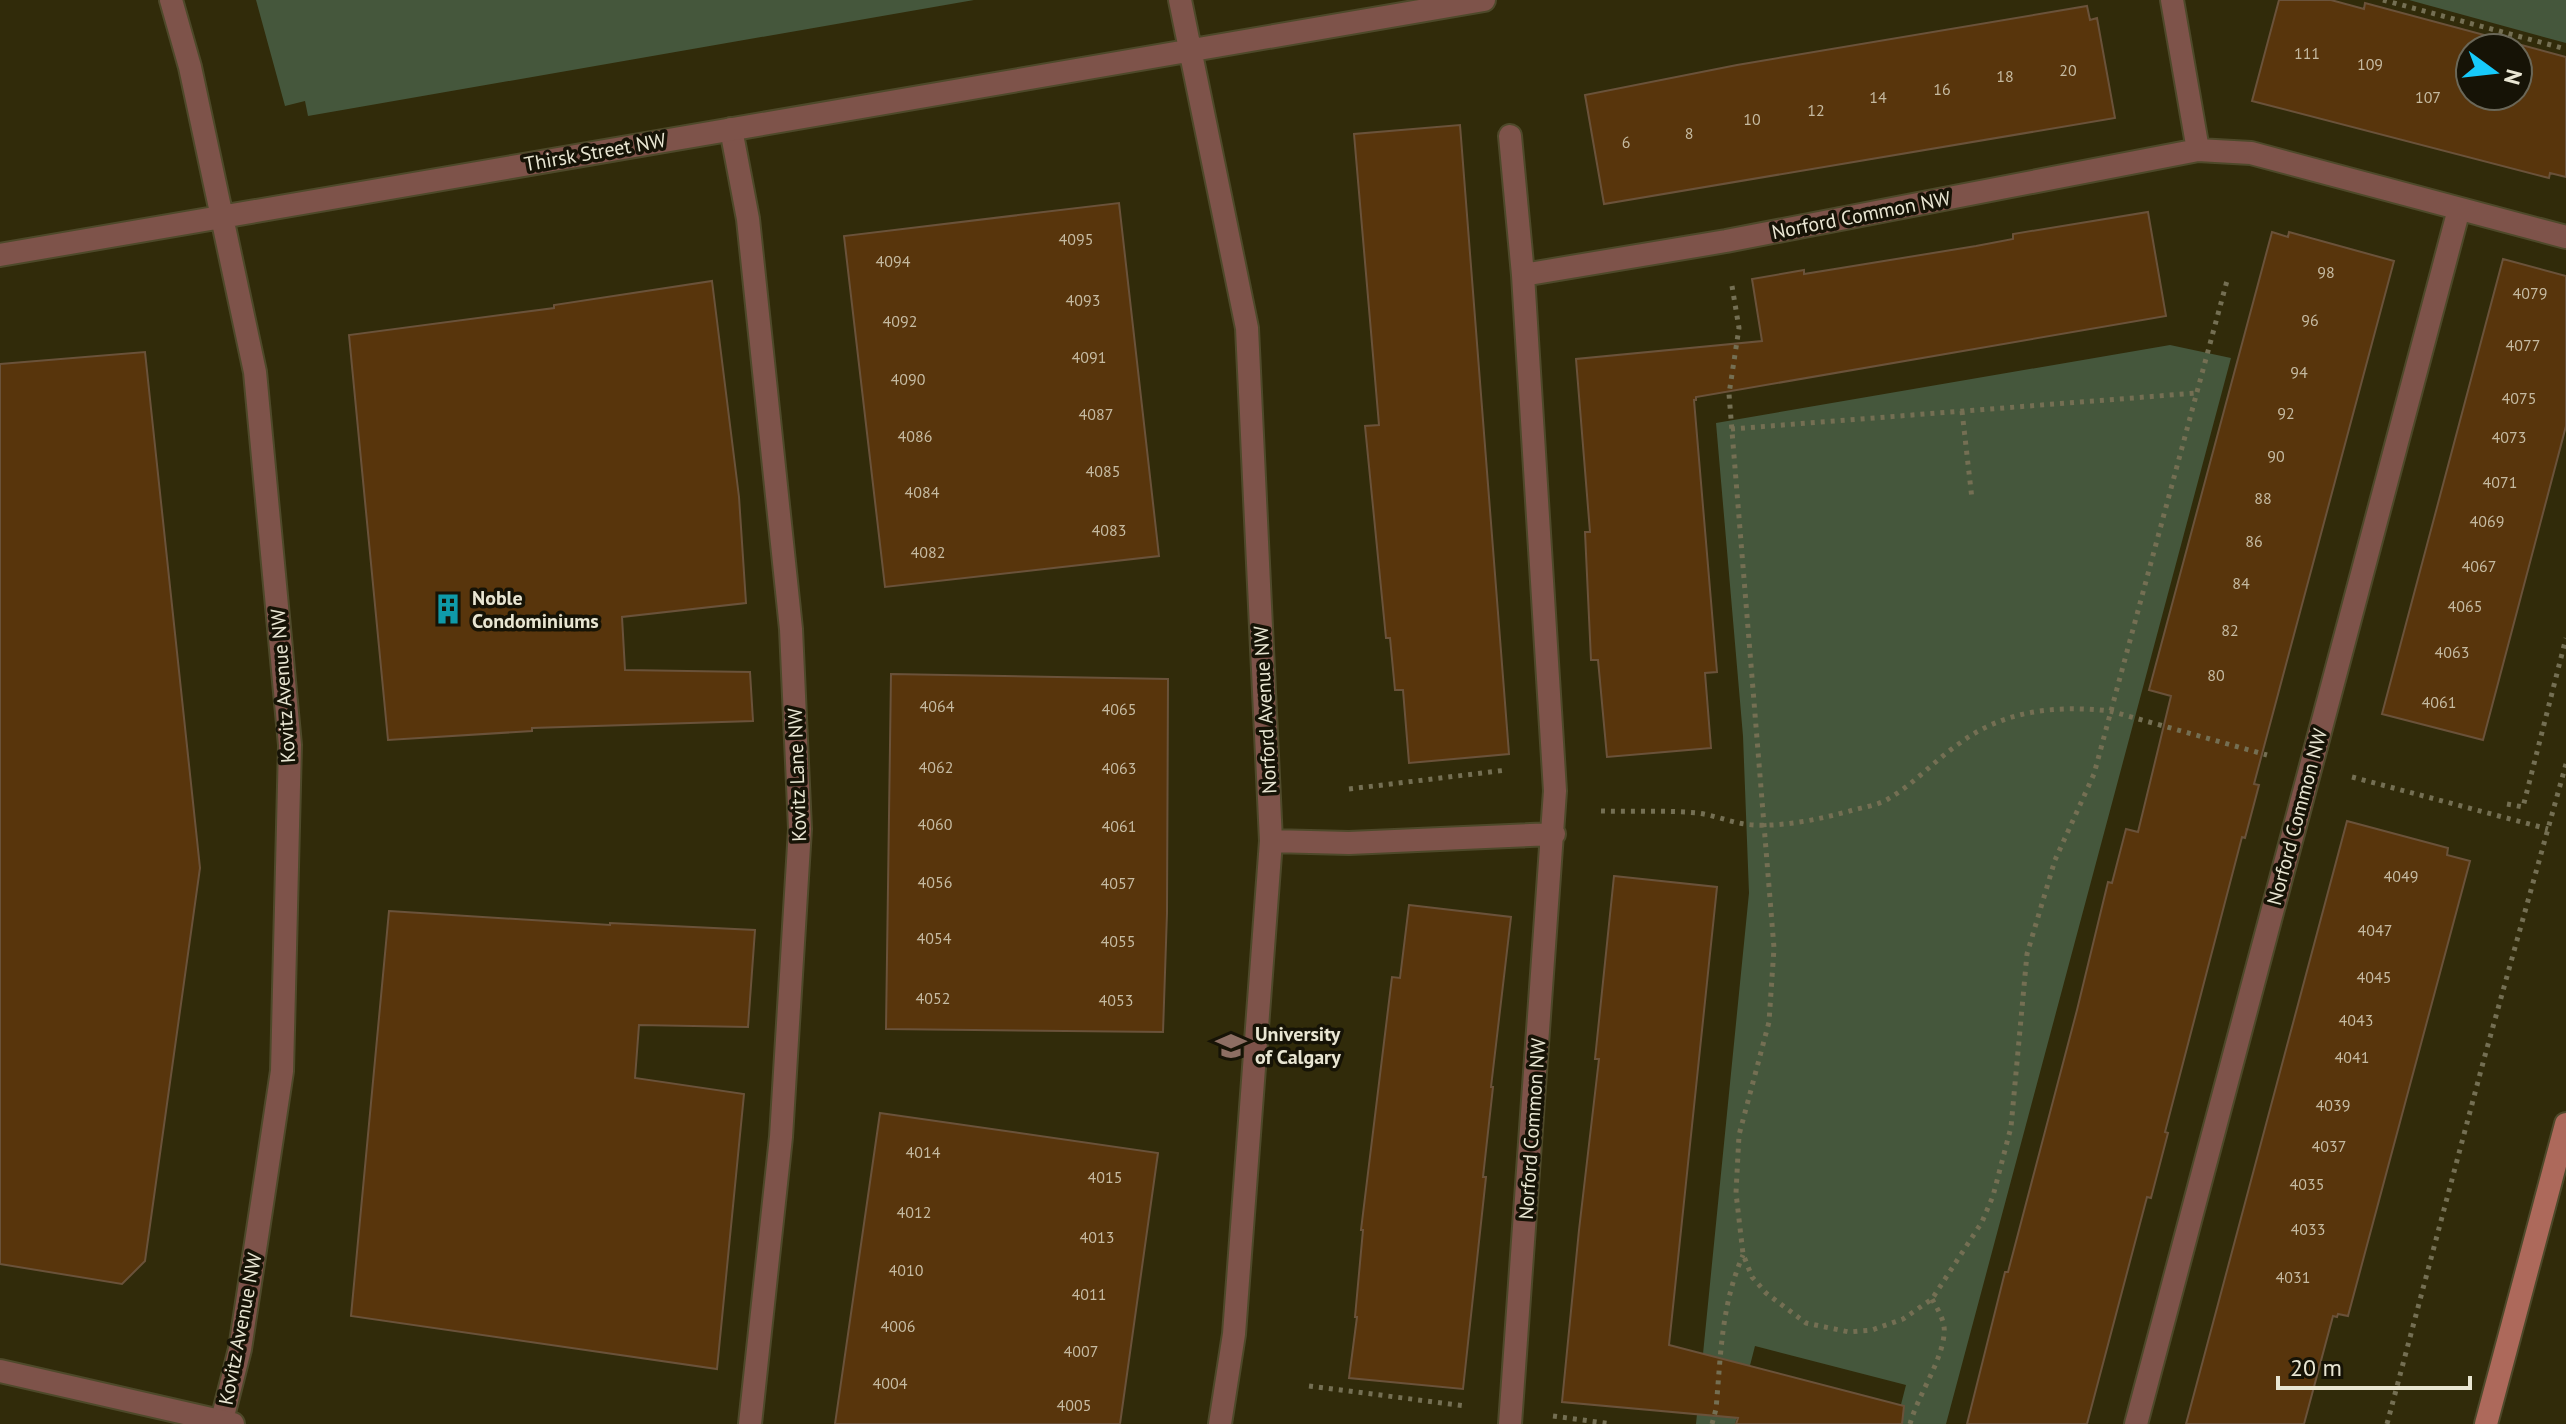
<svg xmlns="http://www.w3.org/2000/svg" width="2566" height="1424" viewBox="0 0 2566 1424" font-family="'PT Sans',sans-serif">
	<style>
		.green { fill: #45573c }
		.building { fill: #58350c; stroke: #6a523a; stroke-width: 2; fill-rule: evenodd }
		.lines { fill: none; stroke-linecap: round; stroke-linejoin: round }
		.service-casing { stroke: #4e492a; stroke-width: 26 }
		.minor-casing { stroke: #4e492a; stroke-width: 26 }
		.tertiary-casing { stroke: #4e492a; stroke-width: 26 }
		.secondary-casing { stroke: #4e492a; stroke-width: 26 }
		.path { stroke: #746f53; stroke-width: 5; stroke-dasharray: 4 6; stroke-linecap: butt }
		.service { stroke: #7e534a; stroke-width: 22 }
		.minor { stroke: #7e534a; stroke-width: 22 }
		.tertiary { stroke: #7e534a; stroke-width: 22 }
		.secondary { stroke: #ad695b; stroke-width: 22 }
		.labels { text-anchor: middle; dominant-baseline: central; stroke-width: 7; stroke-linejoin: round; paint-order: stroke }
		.number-label { font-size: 16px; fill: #c5baa1 }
		.street-label { font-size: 20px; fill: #e9e6d3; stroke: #161306 }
		.poi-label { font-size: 20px; font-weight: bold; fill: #e9e6d3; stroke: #161306; text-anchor: start }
	</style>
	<rect width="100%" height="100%" fill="#312b0a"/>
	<path class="green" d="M 256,0 L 974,0 L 308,116 L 305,101 L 285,106 Z
		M 2409,0 L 2566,0 L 2566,43 Z
		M 2170,345 L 2231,358 L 1946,1424 L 1896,1424 L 1906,1385 L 1755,1346 L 1735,1424 L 1696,1424 L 1749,893 L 1743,736 L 1716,423 Z"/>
	<path class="building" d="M 2279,0 L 2331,0 L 2364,9 L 2365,3 L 2566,57 L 2566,177 L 2550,173 L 2549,178 L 2252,101 ZM 2470,48 L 2518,48 L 2518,96 L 2470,96 Z
		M 2087,6 L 2090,20 L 2097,18 L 2115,118 L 1604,204 L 1585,95 L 1737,65 Z
		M 1460,125 L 1509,754 L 1409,763 L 1403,690 L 1395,690 L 1390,638 L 1386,638 L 1365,426 L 1379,425 L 1354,134 Z
		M 1119,203 L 1159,556 L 885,587 L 844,236 Z
		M 2148,212 L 2166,316 L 1696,397 L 1696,400 L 1694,400 L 1717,672 L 1705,673 L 1711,748 L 1607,757 L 1598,660 L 1591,660 L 1585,532 L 1590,532 L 1576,359 L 1762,341 L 1752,279 L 1804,270 L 1804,274 L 1976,246 L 2013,239 L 2013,234 Z
		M 2272,232 L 2288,237 L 2289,232 L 2394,261 L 2254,784 L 2259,785 L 2245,838 L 2242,837 L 2165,1132 L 2168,1133 L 2151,1198 L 2147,1197 L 2087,1424 L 1967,1424 L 2005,1272 L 2008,1272 L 2077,1010 L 2108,882 L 2112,883 L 2126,829 L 2138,832 L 2171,696 L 2149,690 Z
		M 2503,259 L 2566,276 L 2566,426 L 2483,740 L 2382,714 Z
		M 712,281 L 739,497 L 746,603 L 622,617 L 625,670 L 750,672 L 753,721 L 532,728 L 532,731 L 388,740 L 349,335 L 554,308 L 554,305 Z
		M 145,352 L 200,868 L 145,1261 L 122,1284 L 0,1264 L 0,364 Z
		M 891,674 L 1168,679 L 1167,913 L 1163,1032 L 886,1029 Z
		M 2347,821 L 2448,848 L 2447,855 L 2470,861 L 2348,1316 L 2338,1314 L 2337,1317 L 2333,1316 L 2304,1424 L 2186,1424 Z
		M 1614,876 L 1717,887 L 1669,1345 L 1904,1406 L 1902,1424 L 1736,1424 L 1738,1418 L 1562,1402 L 1579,1230 L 1599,1059 L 1595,1059 Z
		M 1409,905 L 1511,917 L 1491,1087 L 1493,1087 L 1483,1177 L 1486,1177 L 1463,1389 L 1349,1378 L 1357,1317 L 1355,1317 L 1363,1230 L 1361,1230 L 1392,977 L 1400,978 Z
		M 389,911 L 610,925 L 610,923 L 755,930 L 748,1027 L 639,1025 L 635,1078 L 744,1094 L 717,1369 L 351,1316 Z
		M 880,1113 L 1158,1153 L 1120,1424 L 835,1424 Z"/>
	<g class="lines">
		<g class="service-casing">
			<path id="service" d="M 731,129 L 748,219 L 791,629 L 800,829 L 781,1137 L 750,1424"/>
		</g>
		<g class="minor-casing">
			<path id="minor" d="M 171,0 L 190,67 L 255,372 L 290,745 L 282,1071 L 240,1349 L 221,1424
				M 1180,0 L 1247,328 L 1271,841 L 1234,1334 L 1220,1424
				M 2172,0 L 2198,150
				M 1510,136 L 1523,275 L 1555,791 L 1510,1424
				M 0,255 L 1484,0
				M 1523,275 L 1726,241 L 2198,150 L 2251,153 L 2566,237
				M 1271,841 L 1349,843 L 1554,834
				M 2136,1424 L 2459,209"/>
		</g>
		<g class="tertiary-casing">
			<path id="tertiary" d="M 0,1371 L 233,1424"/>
		</g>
		<g class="secondary-casing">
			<path id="secondary" d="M 2486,1424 L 2566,1124"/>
		</g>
		<path class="path" d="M 2383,0 L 2566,49
			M 1732,286 L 1739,328 L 1729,394 L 1774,948 L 1769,1022 L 1739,1135 L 1736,1193 L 1743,1254 L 1752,1277 L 1766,1293 L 1806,1323 L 1849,1332 L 1872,1330 L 1903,1319 L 1932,1299 L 1982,1222 L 1993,1196 L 2011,1127 L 2027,954 L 2055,860 L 2094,774 L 2228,277
			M 1962,411 L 1972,499
			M 1731,429 L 2197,393
			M 2352,777 L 2548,829
			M 1349,789 L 1507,770
			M 2507,804 L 2523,807 L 2566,638
			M 1601,811 C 1633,812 1666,810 1698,813 C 1712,815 1725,820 1739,823 C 1771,830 1822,819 1853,810 C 1865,807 1878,805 1888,799 C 1914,784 1935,760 1960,743 C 2004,710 2057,705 2110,711 L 2267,755
			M 1309,1386 L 1466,1406
			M 1553,1416 L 1612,1424
			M 1712,1424 L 1716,1409 C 1721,1354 1721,1306 1743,1255
			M 1910,1424 C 1918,1395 1941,1363 1944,1335 C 1946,1322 1938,1310 1932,1299
			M 2387,1424 L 2484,1059 L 2566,764"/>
		<use href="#service" class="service"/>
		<use href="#minor" class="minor"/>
		<use href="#tertiary" class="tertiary"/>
		<use href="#secondary" class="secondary"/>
	</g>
	<defs>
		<g id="building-bare" transform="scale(2.4)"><path d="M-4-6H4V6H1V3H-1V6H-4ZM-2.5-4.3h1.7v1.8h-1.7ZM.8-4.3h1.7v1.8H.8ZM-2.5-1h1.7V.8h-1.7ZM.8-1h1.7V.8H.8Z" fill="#0f9aa8" stroke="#161306" stroke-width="2.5" paint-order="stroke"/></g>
		<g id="university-bare" transform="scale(2.4)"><path d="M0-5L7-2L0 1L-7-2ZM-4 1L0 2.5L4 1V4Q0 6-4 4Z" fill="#8d6e63" stroke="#161306" stroke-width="2.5" paint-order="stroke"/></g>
	</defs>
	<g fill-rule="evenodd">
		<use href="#building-bare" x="448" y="609"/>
		<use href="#university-bare" x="1231" y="1046"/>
	</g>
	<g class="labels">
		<g class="number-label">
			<text x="2307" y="53">111</text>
			<text x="2370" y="64">109</text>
			<text x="2068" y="70">20</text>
			<text x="2005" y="76">18</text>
			<text x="1942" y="89">16</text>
			<text x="1878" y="97">14</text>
			<text x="2428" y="97">107</text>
			<text x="1816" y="110">12</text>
			<text x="1752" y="119">10</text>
			<text x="1689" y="133">8</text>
			<text x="1626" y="142">6</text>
			<text x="1076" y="239">4095</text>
			<text x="893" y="261">4094</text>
			<text x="2326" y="272">98</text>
			<text x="2530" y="293">4079</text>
			<text x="1083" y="300">4093</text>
			<text x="2310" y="320">96</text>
			<text x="900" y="321">4092</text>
			<text x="2523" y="345">4077</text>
			<text x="1089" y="357">4091</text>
			<text x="2299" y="372">94</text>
			<text x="908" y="379">4090</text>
			<text x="2519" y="398">4075</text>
			<text x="2286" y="413">92</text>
			<text x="1096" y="414">4087</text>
			<text x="915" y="436">4086</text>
			<text x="2509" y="437">4073</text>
			<text x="2276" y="456">90</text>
			<text x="1103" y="471">4085</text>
			<text x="2500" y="482">4071</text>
			<text x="922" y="492">4084</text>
			<text x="2263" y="498">88</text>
			<text x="2487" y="521">4069</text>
			<text x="1109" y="530">4083</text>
			<text x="2254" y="541">86</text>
			<text x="928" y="552">4082</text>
			<text x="2479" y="566">4067</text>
			<text x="2241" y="583">84</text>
			<text x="2465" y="606">4065</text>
			<text x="2230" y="630">82</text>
			<text x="2452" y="652">4063</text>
			<text x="2216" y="675">80</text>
			<text x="2439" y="702">4061</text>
			<text x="937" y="706">4064</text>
			<text x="1119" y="709">4065</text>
			<text x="936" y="767">4062</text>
			<text x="1119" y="768">4063</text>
			<text x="935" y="824">4060</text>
			<text x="1119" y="826">4061</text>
			<text x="2401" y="876">4049</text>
			<text x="935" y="882">4056</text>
			<text x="1118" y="883">4057</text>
			<text x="2375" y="930">4047</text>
			<text x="934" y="938">4054</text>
			<text x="1118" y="941">4055</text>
			<text x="2374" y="977">4045</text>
			<text x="933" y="998">4052</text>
			<text x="1116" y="1000">4053</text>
			<text x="2356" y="1020">4043</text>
			<text x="2352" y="1057">4041</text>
			<text x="2333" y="1105">4039</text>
			<text x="2329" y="1146">4037</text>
			<text x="923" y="1152">4014</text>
			<text x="1105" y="1177">4015</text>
			<text x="2307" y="1184">4035</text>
			<text x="914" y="1212">4012</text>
			<text x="2308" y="1229">4033</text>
			<text x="1097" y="1237">4013</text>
			<text x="906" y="1270">4010</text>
			<text x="2293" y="1277">4031</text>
			<text x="1089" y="1294">4011</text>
			<text x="898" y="1326">4006</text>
			<text x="1081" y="1351">4007</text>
			<text x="890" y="1383">4004</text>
			<text x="1074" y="1405">4005</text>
		</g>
		<g class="street-label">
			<text transform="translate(595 152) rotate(-10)">Thirsk Street NW</text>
			<text transform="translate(1861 215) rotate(-11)">Norford Common NW</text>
			<text transform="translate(283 686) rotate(-94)">Kovitz Avenue NW</text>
			<text transform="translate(1265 710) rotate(-93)">Norford Avenue NW</text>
			<text transform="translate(797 775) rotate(-92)">Kovitz Lane NW</text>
			<text transform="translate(2297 817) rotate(-75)">Norford Common NW</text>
			<text transform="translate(1532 1129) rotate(-86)">Norford Common NW</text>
			<text transform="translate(240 1329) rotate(-79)">Kovitz Avenue NW</text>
		</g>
		<g class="poi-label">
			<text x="472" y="598">Noble<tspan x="472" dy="23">Condominiums</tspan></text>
			<text x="1255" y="1034">University<tspan x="1255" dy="23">of Calgary</tspan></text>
		</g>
	</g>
	<g transform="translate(2494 72) rotate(105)"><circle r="38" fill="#161306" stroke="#6a6758" stroke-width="2"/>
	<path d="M0-6L14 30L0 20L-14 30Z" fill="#17cafb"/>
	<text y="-12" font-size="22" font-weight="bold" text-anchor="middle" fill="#e9e6d3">N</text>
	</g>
	<path d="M2278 1376v12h192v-12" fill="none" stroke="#e9e6d3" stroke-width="4"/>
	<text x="2290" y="1376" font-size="24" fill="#e9e6d3" stroke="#161306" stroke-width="6" paint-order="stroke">20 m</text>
</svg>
